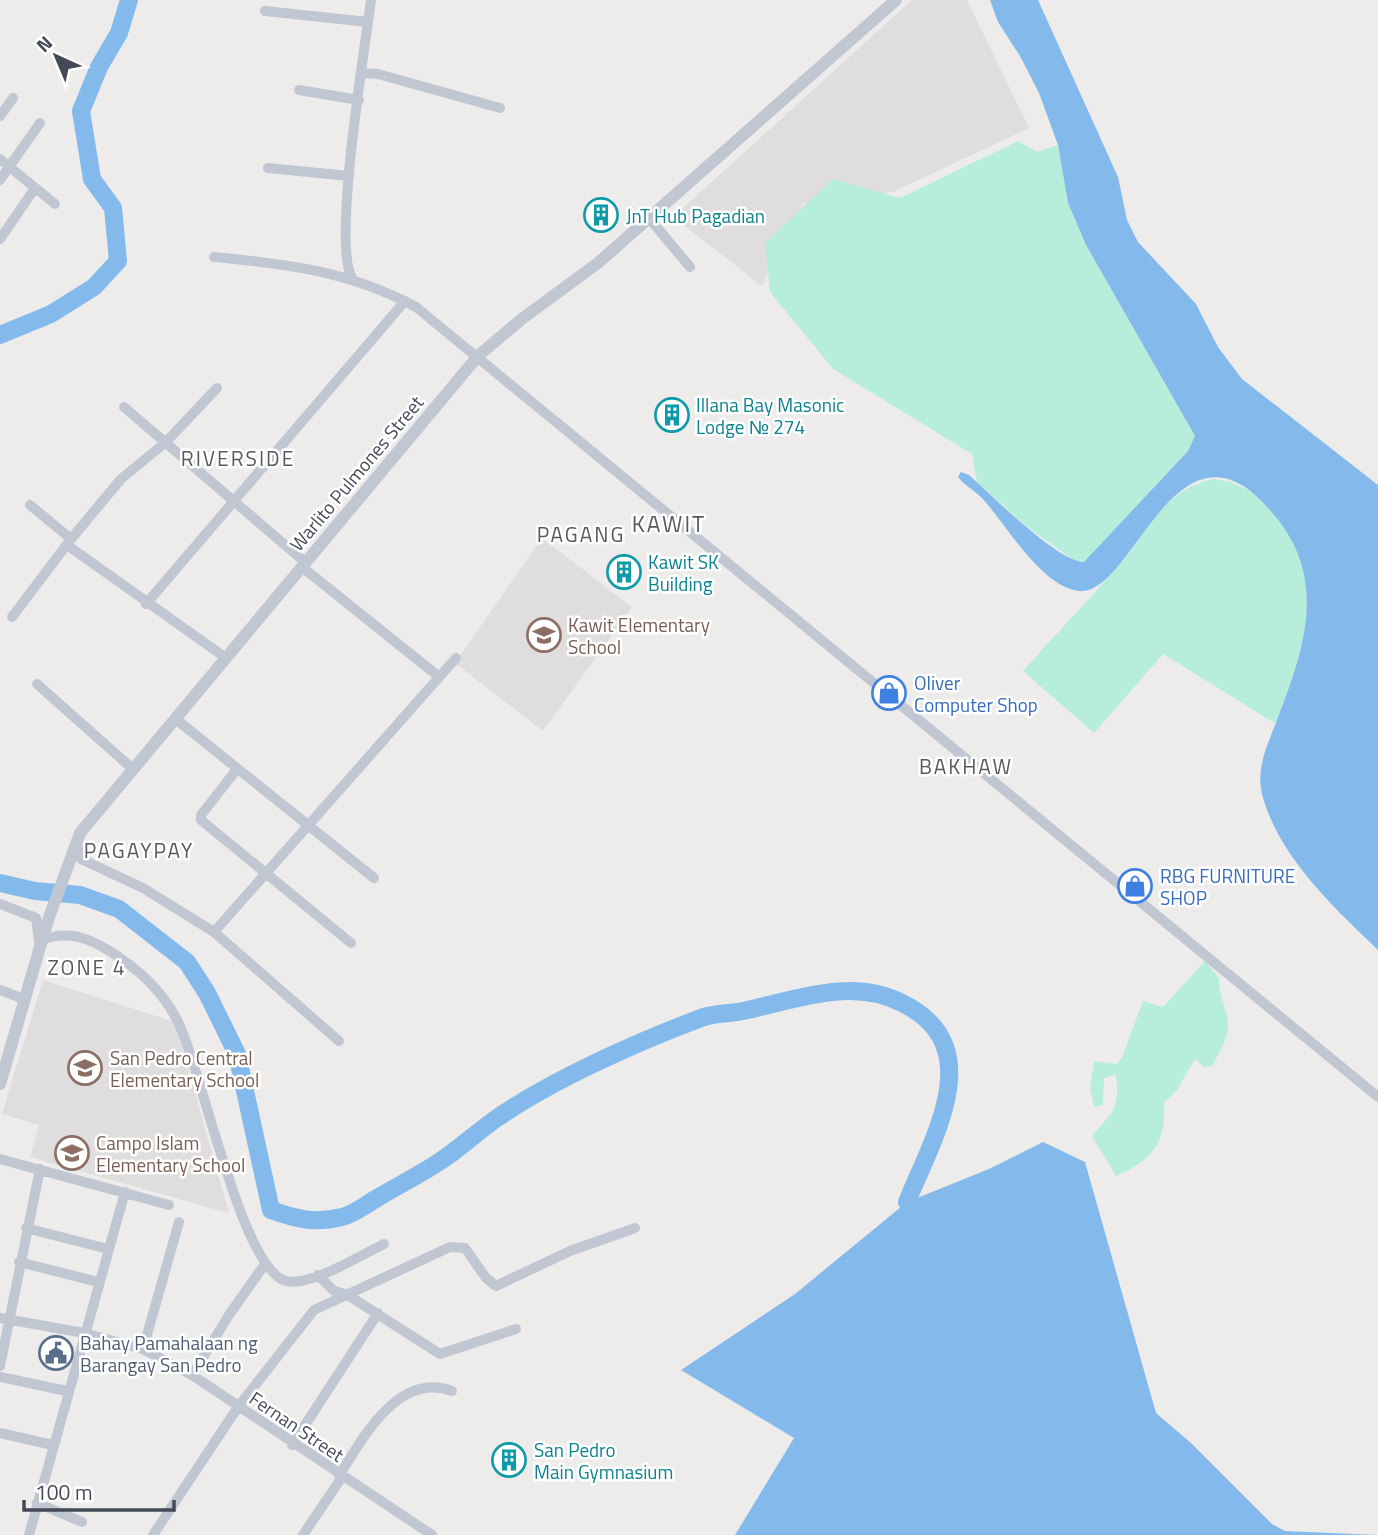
<svg xmlns="http://www.w3.org/2000/svg" width="1378" height="1535" viewBox="0 0 1378 1535" font-family="'Titillium Web',sans-serif">
	<style>
		.education { fill: #dfdddd }
		.green { fill: #b7eddb }
		.water { fill: #84baeb }
		.lines { fill: none; stroke-linecap: round; stroke-linejoin: round }
		.river { stroke: #84baeb; stroke-width: 18 }
		.minor { stroke: #c1c6d3; stroke-width: 10 }
		.tertiary { stroke: #c1c6d3; stroke-width: 12 }
		.labels { text-anchor: middle; dominant-baseline: central; stroke-width: 5; stroke-linejoin: round; paint-order: stroke }
		.culture-label { font-size: 19px; fill: #0d838f; stroke: #fff; text-anchor: start }
		.street-label { font-size: 19px; fill: #444958; stroke: #fff }
		.education-label { font-size: 19px; fill: #785e54; stroke: #fff; text-anchor: start }
		.shop-label { font-size: 19px; fill: #366cbe; stroke: #fff; text-anchor: start }
		.service-label { font-size: 19px; fill: #4e5e75; stroke: #fff; text-anchor: start }
		.neighbourhood-label { font-size: 21px; letter-spacing: 2px; fill: #585960; stroke: #fff }
		.quarter-label { font-size: 23px; letter-spacing: 2px; fill: #585960; stroke: #fff }
	</style>
	<rect width="100%" height="100%" fill="#eeeceb"/>
	<path class="education" d="M 912,0 L 967,0 L 1029,128 L 893,192 L 803,204 L 762,286 L 673,217 Z
		M 542,538 L 632,607 L 543,731 L 455,663 Z
		M 43,980 L 175,1022 L 229,1213 L 30,1157 L 39,1125 L 2,1114 Z"/>
	<path class="green" d="M 1018,141 L 1037,152 L 1058,145 L 1068,203 L 1086,245 L 1195,436 L 1188,451 L 1085,562 L 1073,560 L 1025,525 L 977,482 L 972,454 L 833,369 L 770,292 L 765,243 L 833,179 L 900,198 Z
		M 1214,479 C 1241,482 1259,495 1276,516 C 1330,583 1302,652 1276,724 L 1163,654 L 1094,733 L 1023,671 C 1053,637 1084,605 1114,571 C 1146,536 1162,489 1214,479 Z
		M 1205,961 L 1219,978 C 1219,998 1227,1007 1228,1023 C 1229,1038 1219,1053 1212,1066 L 1204,1067 L 1195,1059 L 1177,1090 L 1164,1103 C 1167,1143 1151,1161 1116,1176 L 1092,1136 C 1113,1112 1120,1108 1116,1075 L 1104,1078 L 1103,1105 L 1094,1107 L 1090,1087 L 1094,1061 L 1117,1064 L 1123,1055 L 1143,1001 L 1163,1007 Z"/>
	<path class="water" d="M 990,0 L 1038,0 L 1118,177 L 1127,220 L 1138,242 L 1196,304 L 1218,347 L 1242,379 L 1378,485 L 1378,950 C 1333,907 1278,856 1262,794 C 1256,769 1267,745 1276,723 C 1305,647 1330,577 1270,510 C 1176,402 1133,597 1079,591 C 1041,587 1006,524 982,498 C 974,490 964,485 958,477 L 961,472 L 969,475 C 991,494 1057,562 1084,562 L 1188,451 L 1195,436 L 1086,245 L 1068,203 L 1058,145 L 1039,93 L 1020,56 L 998,22 Z
		M 1043,1142 L 1085,1162 L 1156,1413 L 1191,1443 L 1272,1524 L 1285,1531 L 1378,1535 L 735,1535 L 794,1438 L 681,1370 L 795,1294 L 907,1202 L 989,1169 Z"/>
	<g class="lines">
		<path class="river" d="M 0,335 L 51,314 L 94,287 L 118,261 L 113,208 L 92,179 L 81,111 L 99,67 L 119,33 L 129,0
			M 0,883 L 35,891 L 80,895 L 119,909 L 187,962 L 207,993 L 237,1054 L 271,1210 C 296,1219 315,1224 342,1217 C 355,1214 368,1203 379,1197 C 399,1185 419,1175 439,1162 C 459,1149 477,1132 497,1118 C 554,1079 637,1042 701,1018 C 714,1013 729,1014 743,1011 C 795,1000 851,977 902,1003 C 990,1046 933,1137 907,1202"/>
		<path class="minor" d="M 265,11 L 368,22
			M 362,73 L 378,74 L 500,108
			M 299,90 L 359,100
			M 0,116 L 13,98
			M 0,159 L 55,204
			M 268,168 L 349,176
			M 0,180 L 40,123
			M 649,218 L 690,267
			M 0,239 L 35,188
			M 214,257 C 288,264 349,271 416,307 L 1378,1097
			M 352,278 C 332,244 365,49 371,0
			M 124,407 L 306,563
			M 30,505 L 71,539
			M 67,545 L 226,658
			M 302,567 L 438,676
			M 146,604 L 405,301
			M 12,617 L 71,539 L 121,479 L 166,442 L 217,388
			M 37,684 L 134,770
			M 177,720 L 374,878
			M 237,769 L 201,815 L 201,820 L 351,943
			M 77,842 L 81,859 L 143,888 L 214,932 L 339,1041
			M 0,904 L 36,918 L 39,941
			M 214,932 L 456,658
			M 43,939 C 69,931 86,937 108,950 C 136,967 159,987 175,1016 C 201,1061 240,1269 286,1281 C 310,1287 361,1255 384,1244
			M 0,990 L 24,999
			M 0,1159 L 169,1205
			M 26,1228 L 108,1249
			M 19,1262 L 98,1282
			M 318,1275 L 334,1291 L 346,1294 L 440,1354 L 516,1329
			M 0,1318 L 84,1333 L 143,1349 L 192,1375 L 432,1535
			M 143,1349 L 179,1222
			M 0,1366 L 40,1169
			M 192,1375 L 229,1315 L 265,1264
			M 0,1377 L 67,1391
			M 0,1433 L 53,1445
			M 292,1445 L 378,1313
			M 339,1476 C 363,1437 399,1371 452,1391
			M 37,1503 L 82,1522
			M 29,1535 L 125,1192
			M 153,1535 L 238,1407 L 314,1310 L 450,1247 L 465,1248 L 486,1278 L 496,1286 L 570,1251 L 635,1228
			M 303,1535 L 342,1477"/>
		<path class="tertiary" d="M 0,1084 L 47,923 L 80,833 L 478,356 L 523,318 L 598,263 L 896,0"/>
	</g>
	<defs>
		<g id="building-ring" transform="scale(1.75)"><circle r="9.5" fill="#fff" stroke="#0f9aa8" stroke-width="1.5"/><path d="M-4-6H4V6H1V3H-1V6H-4ZM-2.5-4.3h1.7v1.8h-1.7ZM.8-4.3h1.7v1.8H.8ZM-2.5-1h1.7V.8h-1.7ZM.8-1h1.7V.8H.8Z" fill="#0f9aa8"/></g>
		<g id="school-ring" transform="scale(1.75)"><circle r="9.5" fill="#fff" stroke="#8d6e63" stroke-width="1.5"/><path d="M0-5L7-2L0 1L-7-2ZM-4 1L0 2.5L4 1V4Q0 6-4 4Z" fill="#8d6e63"/></g>
		<g id="shop-ring" transform="scale(1.75)"><circle r="9.5" fill="#fff" stroke="#3f7fe0" stroke-width="1.5"/><path d="M-5-2.5h2.3a2.7 3.5 0 0 1 5.4 0H5L5.5 6h-11ZM-1.5-2.5h3a1.5 2.3 0 0 0-3 0Z" fill="#3f7fe0"/></g>
		<g id="civic-ring" transform="scale(1.75)"><circle r="9.5" fill="#fff" stroke="#5c6f8a" stroke-width="1.5"/><path d="M-.6-6.5H3V-4.5H.6V-3L4-1V1h2V6H-6V1h2V-1L-.6-3ZM-1.2 2.5V6h2.4V2.5Z" fill="#5c6f8a"/></g>
	</defs>
	<g fill-rule="evenodd">
		<use href="#building-ring" x="601" y="215"/>
		<use href="#building-ring" x="672" y="415"/>
		<use href="#building-ring" x="624" y="572"/>
		<use href="#school-ring" x="544" y="635"/>
		<use href="#shop-ring" x="889" y="693"/>
		<use href="#shop-ring" x="1135" y="886"/>
		<use href="#school-ring" x="85" y="1068"/>
		<use href="#school-ring" x="72" y="1153"/>
		<use href="#civic-ring" x="56" y="1353"/>
		<use href="#building-ring" x="509" y="1460"/>
	</g>
	<g class="labels">
		<g class="culture-label">
			<text x="626" y="215">JnT Hub Pagadian</text>
			<text x="696" y="404">Illana Bay Masonic<tspan x="696" dy="22">Lodge № 274</tspan></text>
			<text x="648" y="561">Kawit SK<tspan x="648" dy="22">Building</tspan></text>
			<text x="534" y="1449">San Pedro<tspan x="534" dy="22">Main Gymnasium</tspan></text>
		</g>
		<g class="street-label">
			<text transform="translate(356 473) rotate(-50)">Warlito Pulmones Street</text>
			<text transform="translate(297 1426) rotate(34)">Fernan Street</text>
		</g>
		<g class="education-label">
			<text x="568" y="624">Kawit Elementary<tspan x="568" dy="22">School</tspan></text>
			<text x="110" y="1057">San Pedro Central<tspan x="110" dy="22">Elementary School</tspan></text>
			<text x="96" y="1142">Campo Islam<tspan x="96" dy="22">Elementary School</tspan></text>
		</g>
		<g class="shop-label">
			<text x="914" y="682">Oliver<tspan x="914" dy="22">Computer Shop</tspan></text>
			<text x="1160" y="875">RBG FURNITURE<tspan x="1160" dy="22">SHOP</tspan></text>
		</g>
		<g class="service-label">
			<text x="80" y="1342">Bahay Pamahalaan ng<tspan x="80" dy="22">Barangay San Pedro</tspan></text>
		</g>
		<g class="neighbourhood-label">
			<text x="238" y="458">RIVERSIDE</text>
			<text x="581" y="534">PAGANG</text>
			<text x="966" y="766">BAKHAW</text>
			<text x="139" y="850">PAGAYPAY</text>
			<text x="87" y="967">ZONE 4</text>
		</g>
		<g class="quarter-label">
			<text x="669" y="523">KAWIT</text>
		</g>
	</g>
	<g transform="translate(56 56) rotate(316)" stroke="#ffffff" stroke-width="5" paint-order="stroke">
	<path d="M0-5L12 26L0 18L-12 26Z" fill="#444958"/>
	<text y="-10" font-size="19" font-weight="bold" text-anchor="middle" fill="#444958">N</text>
	</g>
	<path d="M24 1500v10h150v-10" fill="none" stroke="#444958" stroke-width="3.5"/>
	<text x="35" y="1500" font-size="21" fill="#444958" stroke="#ffffff" stroke-width="5" paint-order="stroke">100 m</text>
</svg>
